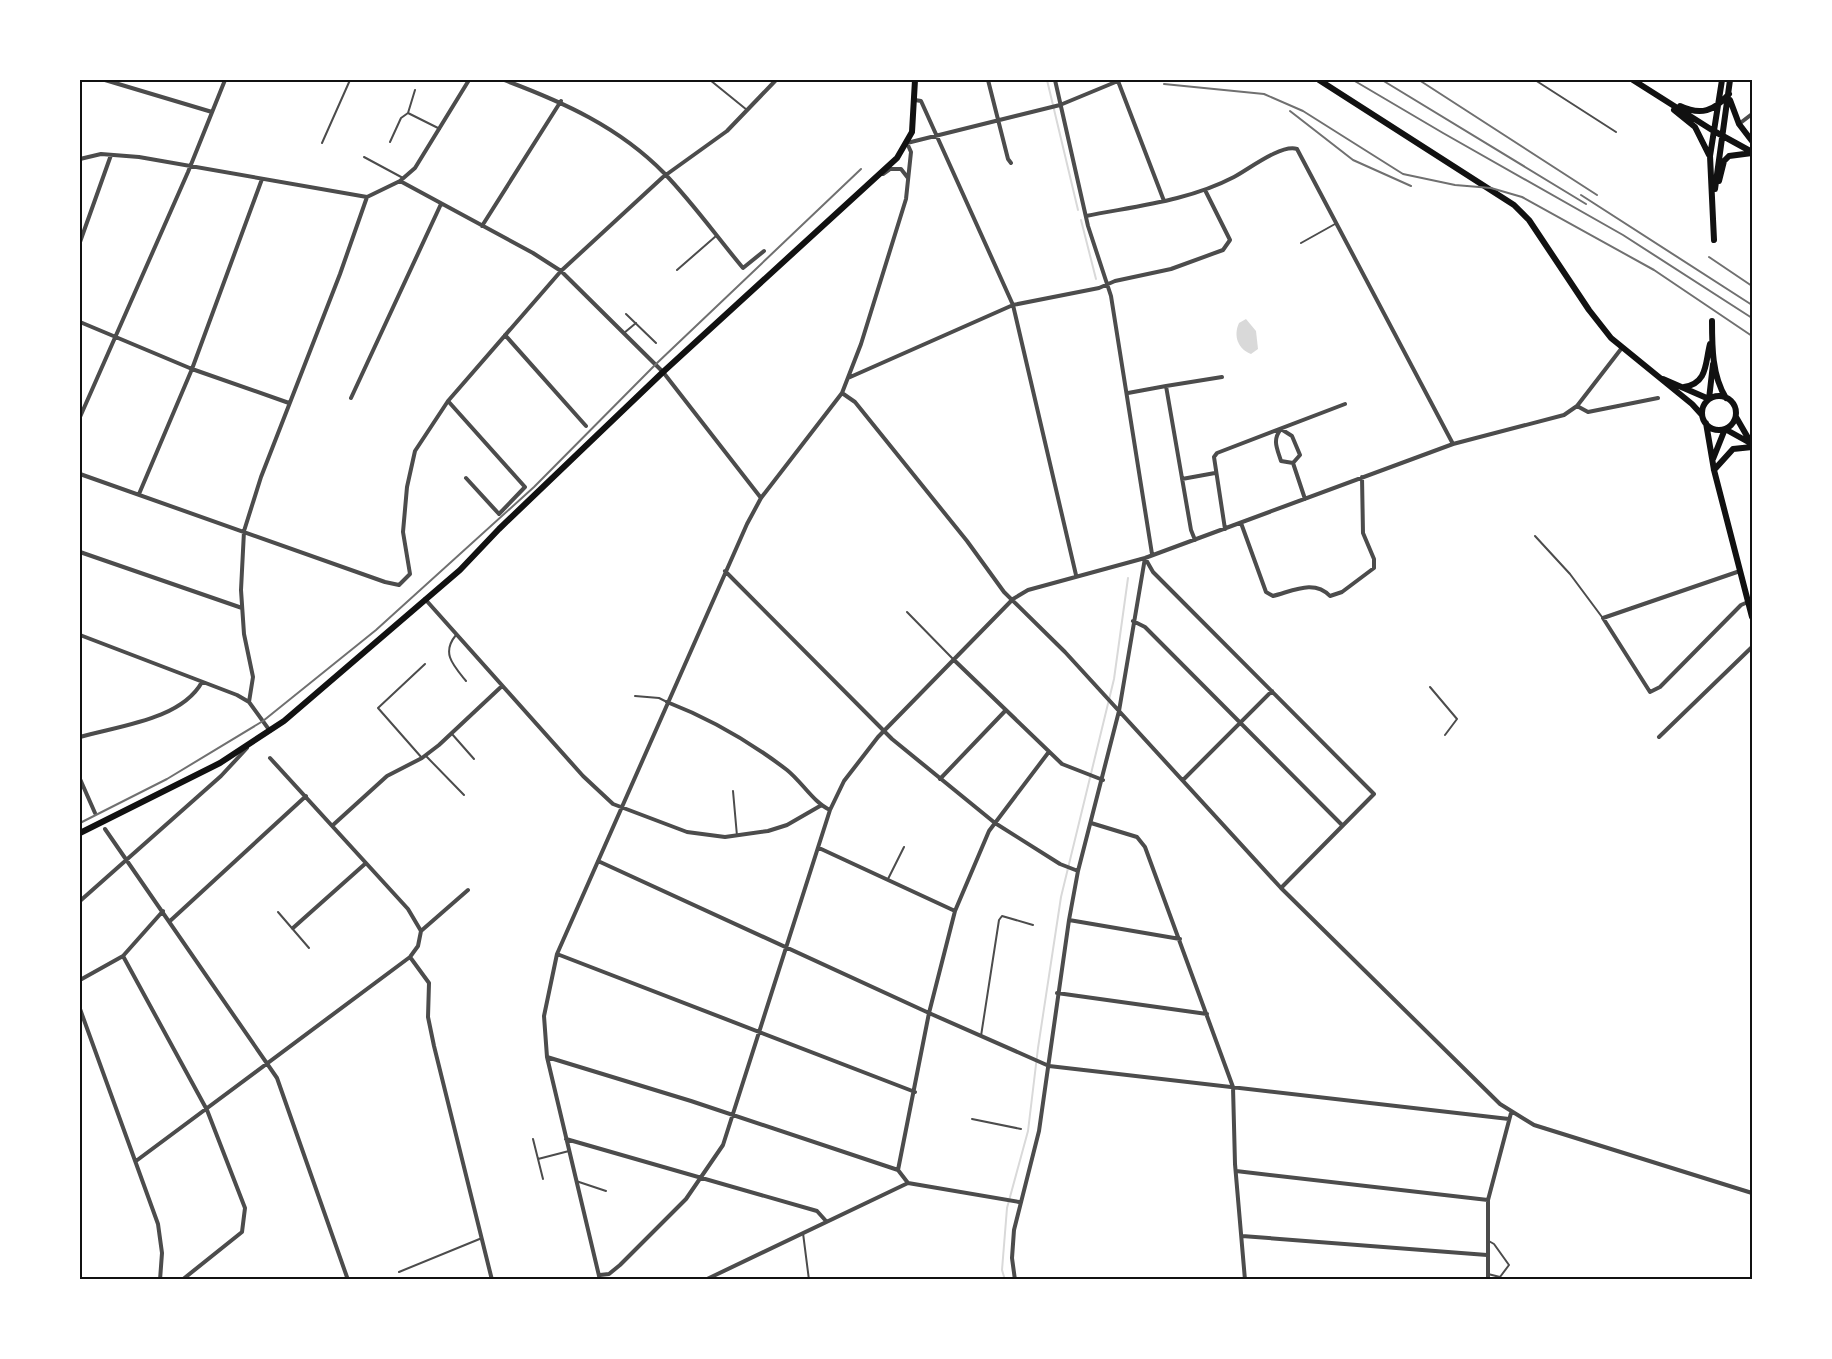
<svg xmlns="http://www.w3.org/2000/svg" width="1832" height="1359" viewBox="0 0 1832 1359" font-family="'PT Sans',sans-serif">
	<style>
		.water { fill: #d9d9d9 }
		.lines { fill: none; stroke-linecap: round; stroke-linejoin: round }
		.stream { stroke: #d9d9d9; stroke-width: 2 }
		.service { stroke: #4c4c4c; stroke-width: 2 }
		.minor { stroke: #4c4c4c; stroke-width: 4 }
		.primary { stroke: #111; stroke-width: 6 }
		.rail { stroke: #707070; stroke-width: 2 }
		.neatline { fill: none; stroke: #111; stroke-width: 2 }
	</style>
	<rect width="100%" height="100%" fill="#fff"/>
	<path class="water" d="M 1246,319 L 1256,331 L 1258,349 L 1251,354 C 1238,349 1233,336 1239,323 Z"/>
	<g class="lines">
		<path class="stream" d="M 1047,80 L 1078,210
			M 1081,220 L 1096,279
			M 1005,1280 L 1002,1270 L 1007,1208 L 1028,1131 L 1038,1048 L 1061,897 L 1114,679 L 1128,578"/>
		<path class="service" d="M 710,80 L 747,110
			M 1535,80 L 1616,132
			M 415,90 L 408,113 L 440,129
			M 390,142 L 401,118 L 408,113
			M 322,143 L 350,80
			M 364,157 L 403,178
			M 1301,243 L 1335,224
			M 677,270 L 716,236
			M 626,314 L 656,343
			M 624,333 L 636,323
			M 1535,536 L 1570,574 L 1602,617
			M 907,612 L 953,659
			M 456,635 C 441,653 453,665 466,681
			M 1430,687 L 1457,719 L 1445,735
			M 635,696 L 659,698 L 667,702
			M 452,734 L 474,759
			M 426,756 L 464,795
			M 422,758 L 378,708 L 425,664
			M 733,791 L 737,836
			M 888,879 L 904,847
			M 278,912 L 309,948
			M 981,1036 L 999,920 L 1002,916 L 1033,925
			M 972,1119 L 1021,1129
			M 533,1139 L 543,1179
			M 538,1159 L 569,1151
			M 576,1181 L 606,1191
			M 803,1233 L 809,1280
			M 1487,1240 L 1494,1244 L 1509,1265 L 1500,1277 L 1488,1274
			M 399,1272 L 482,1238"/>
		<path class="minor" d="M 105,80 L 212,112
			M 504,80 C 563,102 619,127 664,173 C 693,203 717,237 743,268 L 764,251
			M 988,80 L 1008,159 L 1011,163
			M 1055,80 L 1088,226 L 1111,296 L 1152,554
			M 1118,81 L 1164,201
			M 915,100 L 921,101 L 1013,305 L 1076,575
			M 1739,124 L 1752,114
			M 80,159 L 101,154 L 139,157 L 367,197 L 400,181 L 415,168 L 469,80
			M 883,174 L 890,169 L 901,169 L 908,178
			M 400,181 L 533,253 L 561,271 L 663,372 L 761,498
			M 1086,216 C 1136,206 1188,201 1234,177 C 1249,169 1281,144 1297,149 L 1453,444
			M 482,226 L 561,101
			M 80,242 L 111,155
			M 80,322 L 192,369 L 289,403
			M 505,335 L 586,426
			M 848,378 L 1013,305 L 1099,288 L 1115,281 L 1171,269 L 1223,250 L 1230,240 L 1205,190
			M 1166,386 L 1222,377
			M 842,393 L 855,402 L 967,541 L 1004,592 L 1065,652 L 1281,888 L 1500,1104 L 1534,1125 L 1752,1193
			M 1128,393 L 1166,386 L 1191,530 L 1195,540
			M 351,398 L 441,204
			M 448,401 L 525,487 L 499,514 L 466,478
			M 1577,406 L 1588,412 L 1658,398
			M 80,417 L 188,172 L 225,80
			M 1293,463 L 1281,461 C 1277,448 1272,440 1281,429 L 1292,436 L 1300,455 L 1293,463 L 1305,499
			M 80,474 L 385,582 L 399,585 L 410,574 L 403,532 L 407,487 L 415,451 L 448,401 L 561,271 L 663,177 L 727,131 L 776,80
			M 1182,479 L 1215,473
			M 139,494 L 192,369 L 262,179
			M 1241,523 L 1266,592 L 1273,596 C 1293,591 1314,579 1330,596 L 1342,592 L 1374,568 L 1374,559 L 1363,533 L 1362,477
			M 1225,529 L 1214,457 L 1217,453 L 1345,404
			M 80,552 L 242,608
			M 1145,558 L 1153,572 L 1374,794 L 1281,888
			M 725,571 L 892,739 L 995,823 L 1060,864 L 1078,871
			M 1740,571 L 1603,618 L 1650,692 L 1660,687 L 1741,605 L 1748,602
			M 425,599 L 583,776 L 613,804 L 687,832 L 725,837 L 768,831 L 787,825 L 820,806
			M 1133,621 L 1145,627 L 1342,825
			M 80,635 L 237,695 L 249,702 L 270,731
			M 954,660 L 1062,764 L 1103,780
			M 249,702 L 253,677 L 244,634 L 241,590 L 244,531 L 261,477 L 340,274 L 367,197
			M 667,702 C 711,719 749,741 787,770 C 802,782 814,803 830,810
			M 80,737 C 118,726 181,720 202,682
			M 1659,737 L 1752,647
			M 270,758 L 408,909 L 421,931
			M 80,779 L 95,813
			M 940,779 L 1006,710
			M 1183,780 L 1272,691
			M 1091,823 L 1137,837 L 1145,847 L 1233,1087 L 1235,1164 L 1245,1280
			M 333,825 L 387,776 L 422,758 L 439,745 L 502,686
			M 105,829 L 277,1078 L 348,1280
			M 819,848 L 955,911
			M 598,861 L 929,1013 L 1049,1066 L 1509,1119
			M 80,901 L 221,776 L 247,748
			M 1069,920 L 1180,939
			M 170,921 L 306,796
			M 293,928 L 366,863
			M 421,931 L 468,890
			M 557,954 L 915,1092
			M 123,956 L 207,1110 L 245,1208 L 242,1232 L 182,1280
			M 410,957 L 429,983 L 428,1017 L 434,1046 L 492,1280
			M 80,980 L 123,956 L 163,911
			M 1057,993 L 1207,1014
			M 80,1009 L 158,1224 L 162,1253 L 160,1280
			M 547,1057 L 691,1101 L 898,1170 L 908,1183
			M 566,1139 L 817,1211 L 826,1221
			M 136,1161 L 410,957 L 418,946 L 421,931
			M 898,1170 L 929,1013 L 955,911 L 989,831 L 1048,753
			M 1236,1171 L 1488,1200
			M 1242,1236 L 1487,1255
			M 600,1275 L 609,1274 L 620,1265 L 686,1199 L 723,1145 L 830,810 L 844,781 L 878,737 L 1013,599 L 1028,590 L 1145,558 L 1453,444 L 1564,415 L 1577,406 L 1621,349
			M 600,1280 L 547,1057 L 544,1016 L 557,954 L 747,524 L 761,498 L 842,393 L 861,344 L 906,199 L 911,152 L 907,143 L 1060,105 L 1118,81
			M 705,1280 L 908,1183 L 1019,1202
			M 1015,1280 L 1012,1258 L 1014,1230 L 1039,1131 L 1069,920 L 1078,871 L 1119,711 L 1145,558
			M 1488,1280 L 1488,1200 L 1511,1113"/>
		<path class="primary" d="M 1319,80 L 1514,205 L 1529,220 L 1589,310 L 1611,338 L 1692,404 L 1702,415
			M 1633,80 L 1712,130 L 1752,152
			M 1730,100 L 1739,124 L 1752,141
			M 1680,106 C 1701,116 1714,111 1729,94
			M 1674,110 L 1695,127 L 1709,155
			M 1719,181 L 1724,161 L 1729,156 L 1752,153
			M 1715,189 L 1730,80
			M 1714,240 L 1710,156 L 1722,80
			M 1712,321 C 1712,346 1712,376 1726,398
			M 1663,379 L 1709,399
			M 1684,387 C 1708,383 1705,363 1710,344
			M1702 413a17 17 0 1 1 34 0a17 17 0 1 1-34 0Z
			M 1709,399 L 1713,364
			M 1736,417 L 1751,443
			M 1706,423 L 1714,470 L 1752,617
			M 1713,459 L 1725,429 L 1752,444
			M 1714,470 L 1733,449 L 1752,447
			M 80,833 L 220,763 L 284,721 L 460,570 L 499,529 L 663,372 L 897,158 L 912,132 L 915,80"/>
		<path class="rail" d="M 1353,80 L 1443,133 L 1623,235 L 1752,318
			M 1382,80 L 1586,204
			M 1419,80 L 1597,195
			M 1164,84 L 1264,94 L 1303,111 L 1403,174 L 1455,185 L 1491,188 L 1522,197 L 1654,270 L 1752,336
			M 1290,111 L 1353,160 L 1411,186
			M 1581,195 L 1752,305
			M 1709,257 L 1752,286
			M 80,823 L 167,779 L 263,721 L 376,630 L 534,487 L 656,364 L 861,169"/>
	</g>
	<rect width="1832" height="1359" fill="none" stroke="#ffffff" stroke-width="162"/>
	<rect x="81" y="81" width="1670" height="1197" class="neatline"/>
</svg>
